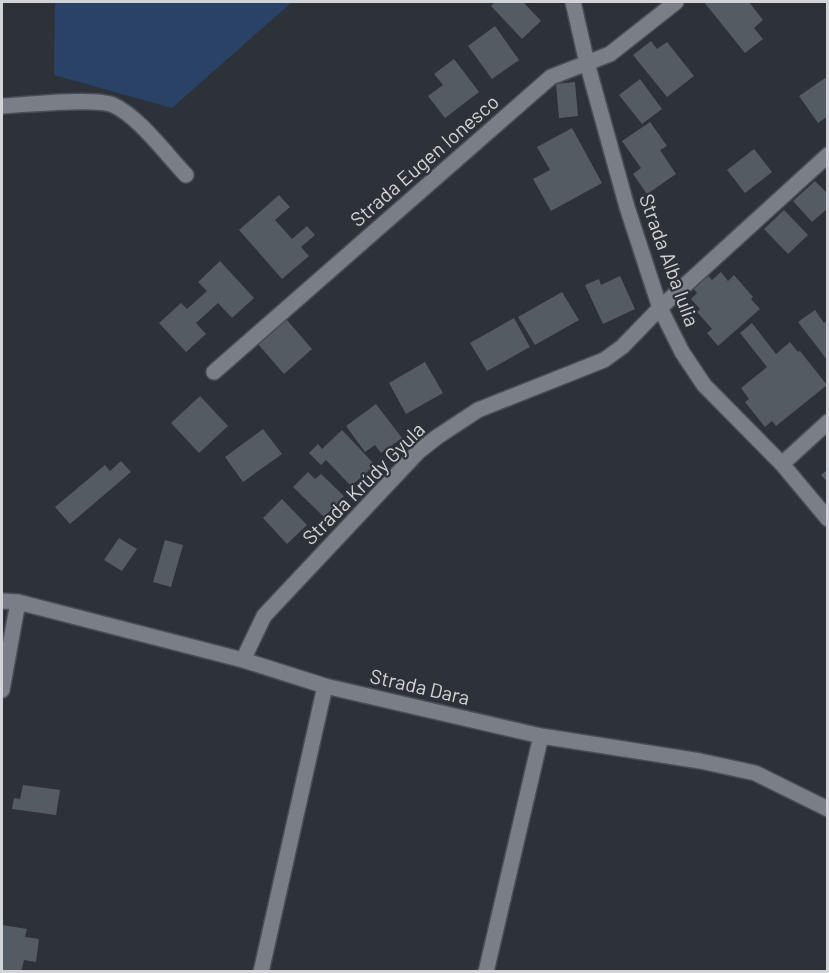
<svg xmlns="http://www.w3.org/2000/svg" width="829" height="973" viewBox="0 0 829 973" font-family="Barlow,sans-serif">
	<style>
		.green { fill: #2a4266 }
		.building { fill: #555b63 }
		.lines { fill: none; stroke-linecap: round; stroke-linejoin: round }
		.minor-casing { stroke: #4a4e54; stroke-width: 18 }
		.minor { stroke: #797e87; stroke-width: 15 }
		.labels { text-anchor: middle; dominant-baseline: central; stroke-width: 4.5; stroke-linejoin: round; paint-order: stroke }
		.street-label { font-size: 20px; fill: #d1d4d9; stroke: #2d3239 }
	</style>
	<rect width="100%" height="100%" fill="#2d3239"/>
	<path class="green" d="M 55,2 L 292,2 L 172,108 L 54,75 Z"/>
	<path class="building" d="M 495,2 L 526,2 L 524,3 L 541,21 L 522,39 L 491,6 Z
		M 704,2 L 749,2 L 763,20 L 754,28 L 763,39 L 745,53 Z
		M 495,26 L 519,60 L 492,79 L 468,46 Z
		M 651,41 L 657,49 L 667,42 L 694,76 L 667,97 L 633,55 Z
		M 454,59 L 479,92 L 445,118 L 428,96 L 443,85 L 434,74 Z
		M 825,78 L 828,81 L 828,116 L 818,123 L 799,96 Z
		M 640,79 L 662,109 L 642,124 L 619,95 Z
		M 575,82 L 578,116 L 559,118 L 556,84 Z
		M 650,122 L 667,146 L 660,150 L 676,174 L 647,194 L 633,174 L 641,168 L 622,141 Z
		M 572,128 L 602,183 L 551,211 L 533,179 L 550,170 L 537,147 Z
		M 754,149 L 772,172 L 745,193 L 727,170 Z
		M 815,181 L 828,194 L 828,208 L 812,222 L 793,201 Z
		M 279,195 L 290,207 L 275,220 L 292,239 L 307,226 L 315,235 L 301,247 L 309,256 L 282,279 L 239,230 Z
		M 784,210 L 808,235 L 788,254 L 764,229 Z
		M 220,261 L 254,298 L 232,318 L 218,303 L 196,323 L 206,334 L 186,352 L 159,323 L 181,303 L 187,309 L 207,291 L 198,282 Z
		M 721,272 L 728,281 L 734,275 L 753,297 L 751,299 L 760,309 L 718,346 L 707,333 L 712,329 L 697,312 L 700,309 L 691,299 L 697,293 L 693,288 L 708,276 L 712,280 Z
		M 620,276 L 635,309 L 603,324 L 585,285 L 599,279 L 601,285 Z
		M 562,292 L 579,320 L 535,345 L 518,317 Z
		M 815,310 L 824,323 L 828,320 L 828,361 L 798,322 Z
		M 514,318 L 530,347 L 487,371 L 470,343 Z
		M 286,319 L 312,349 L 284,374 L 258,344 Z
		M 752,323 L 776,354 L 790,342 L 798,352 L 800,351 L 827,385 L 776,426 L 772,421 L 765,427 L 745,402 L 749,399 L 741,388 L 767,367 L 740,333 Z
		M 425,362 L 443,393 L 406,414 L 389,383 Z
		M 200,396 L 228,426 L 199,453 L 171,423 Z
		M 376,404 L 402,438 L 381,453 L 375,445 L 365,452 L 346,426 Z
		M 263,429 L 282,454 L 243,482 L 225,457 Z
		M 342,430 L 375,465 L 351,486 L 326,460 L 321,465 L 309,453 L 318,444 L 322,449 Z
		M 121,461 L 131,472 L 70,524 L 55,507 L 105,465 L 110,471 Z
		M 828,469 L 828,483 L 821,475 Z
		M 308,472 L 315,479 L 321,474 L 344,496 L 324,517 L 293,487 Z
		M 282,499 L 307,525 L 287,544 L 263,518 Z
		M 119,538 L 137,549 L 122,571 L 104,560 Z
		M 165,540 L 183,545 L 171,587 L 153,582 Z
		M 23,785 L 60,790 L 56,815 L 12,809 L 14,798 L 20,799 Z
		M 2,925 L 27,929 L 25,937 L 39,939 L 36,962 L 24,960 L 21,972 L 2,970 Z"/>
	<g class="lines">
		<g class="minor-casing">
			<path id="minor" d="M 573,2 L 587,63 L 627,207 L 660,308 L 682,352 L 704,385 L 782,464 L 828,519
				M 2,106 C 24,105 95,97 113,105 C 138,116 166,154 186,175
				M 214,372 L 551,77 L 610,54 L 676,2
				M 782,464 L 828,422
				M 2,601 L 18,602 L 243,660 L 325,686 L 541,736 L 700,761 L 755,773 L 828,809
				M 243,660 L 264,616 L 418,452 L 437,437 L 478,410 L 604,360 L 622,347 L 660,308 L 828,155
				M 2,690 L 18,602
				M 261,972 L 325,686
				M 486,972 L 541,736"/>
		</g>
		<use href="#minor" class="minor"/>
	</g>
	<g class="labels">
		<g class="street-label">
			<text transform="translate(424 160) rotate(-41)">Strada Eugen Ionesco</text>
			<text transform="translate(670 260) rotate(70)">Strada Alba Iulia</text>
			<text transform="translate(363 483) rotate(-45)">Strada Krúdy Gyula</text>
			<text transform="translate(420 686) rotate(13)">Strada Dara</text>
		</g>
	</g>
	<rect width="829" height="973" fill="none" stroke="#d1d4d9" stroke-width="6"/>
</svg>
